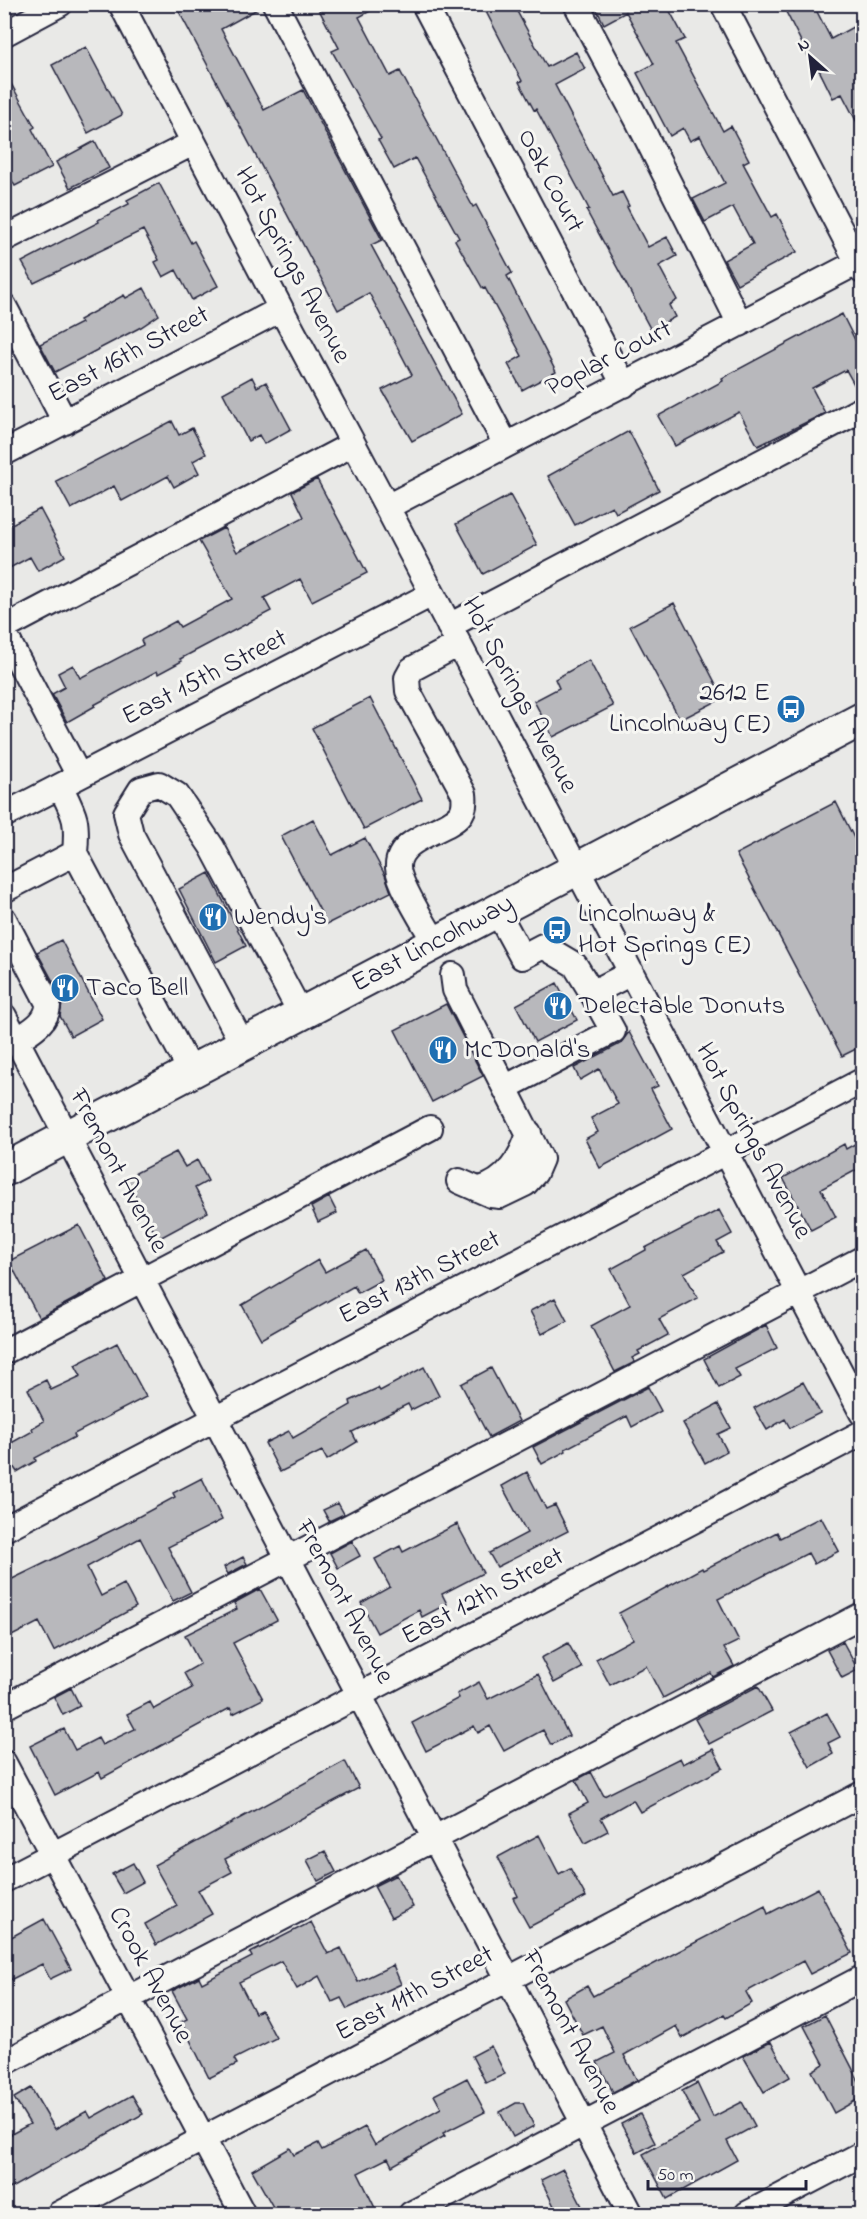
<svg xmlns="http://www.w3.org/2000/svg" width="867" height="2219" viewBox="0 0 867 2219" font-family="'Indie Flower',sans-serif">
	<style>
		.building { fill: #b8b8bc; stroke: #22223b; stroke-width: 1.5 }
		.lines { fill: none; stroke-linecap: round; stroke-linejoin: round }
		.minor-casing { stroke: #22223b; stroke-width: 28 }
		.major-casing { stroke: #22223b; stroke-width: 36 }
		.minor { stroke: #f6f6f2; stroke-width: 24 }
		.major { stroke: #f6f6f2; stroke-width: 32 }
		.labels { text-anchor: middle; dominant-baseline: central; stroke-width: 6; stroke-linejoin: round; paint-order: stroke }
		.street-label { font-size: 27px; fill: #22223b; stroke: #f6f6f2 }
		.poi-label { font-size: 27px; fill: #22223b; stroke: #f6f6f2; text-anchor: start }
	</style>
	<rect width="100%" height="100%" fill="#e9e9e7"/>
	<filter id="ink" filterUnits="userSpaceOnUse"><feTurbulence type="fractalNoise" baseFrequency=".0167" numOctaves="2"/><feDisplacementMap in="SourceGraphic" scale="12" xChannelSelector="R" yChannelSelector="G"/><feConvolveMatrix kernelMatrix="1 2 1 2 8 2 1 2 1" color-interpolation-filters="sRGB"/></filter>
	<g filter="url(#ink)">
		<path class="building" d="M 175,4 L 261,4 L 261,7 L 221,29 L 264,110 L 303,90 L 382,240 L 371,245 L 462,414 L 412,441 L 382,390 L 412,375 L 369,293 L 338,310 Z
			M 316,4 L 383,4 L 359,17 L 390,76 L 400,71 L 473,207 L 476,205 L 512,273 L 507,276 L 556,372 L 522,390 L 508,364 L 522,356 L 485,288 L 483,289 L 455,240 L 459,238 L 415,158 L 394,169 L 378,140 L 381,139 L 332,51 L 339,48 Z
			M 482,4 L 513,4 L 547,67 L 576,52 L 585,69 L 555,85 L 613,196 L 622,192 L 629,206 L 627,207 L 648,247 L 667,237 L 677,256 L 659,266 L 677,300 L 669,305 L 675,317 L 651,330 L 586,210 L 589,209 L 536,109 L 534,110 L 519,82 L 522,81 Z
			M 594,4 L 666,4 L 685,39 L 676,43 L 723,131 L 731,126 L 749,160 L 743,163 L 772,217 L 777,214 L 797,252 L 737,284 L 724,260 L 753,244 L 733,207 L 705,222 L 693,199 L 725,183 L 700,136 L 690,141 L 683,128 L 670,136 L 637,73 L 654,64 L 626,12 L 604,24 Z
			M 782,4 L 813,4 L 831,39 L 862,22 L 862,132 L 842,94 L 833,98 L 819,70 L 816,71 Z
			M 86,47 L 122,115 L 88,133 L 52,65 Z
			M 4,71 L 35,127 L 32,129 L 52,167 L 15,186 L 4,166 Z
			M 95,141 L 109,168 L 70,188 L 56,162 Z
			M 159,183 L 191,243 L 194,241 L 218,286 L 192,300 L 176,270 L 163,277 L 155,262 L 159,260 L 143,230 L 34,283 L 22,262 L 99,222 L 98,220 L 129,204 L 127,200 Z
			M 144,288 L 159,315 L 141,327 L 55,372 L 40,344 L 81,323 L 79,320 L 124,295 L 126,298 Z
			M 842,314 L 862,354 L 862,395 L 860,395 L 846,370 L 812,388 L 825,413 L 758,446 L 739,412 L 675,446 L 658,416 L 723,381 L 722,378 Z
			M 252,377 L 257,387 L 266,382 L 291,429 L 264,444 L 259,435 L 248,441 L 223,393 Z
			M 172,421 L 179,435 L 192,428 L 206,454 L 193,461 L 199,473 L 174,487 L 168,476 L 122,501 L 114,486 L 71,509 L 56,481 Z
			M 629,431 L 659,490 L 616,513 L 612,506 L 575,525 L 548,476 Z
			M 317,479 L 367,573 L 312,601 L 300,579 L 264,598 L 271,611 L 180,659 L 182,661 L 158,674 L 157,671 L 94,705 L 95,706 L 67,722 L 52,694 L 65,687 L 58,673 L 73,665 L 80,678 L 143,645 L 141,640 L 176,621 L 180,627 L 232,599 L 199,541 L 224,528 L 237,552 L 304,517 L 292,492 Z
			M 510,495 L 537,545 L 483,574 L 456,524 Z
			M 40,509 L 65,556 L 38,571 L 30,557 L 4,571 L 4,528 Z
			M 674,603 L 723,698 L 680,720 L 630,626 Z
			M 589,660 L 613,706 L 553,737 L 534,701 L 559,688 L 555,679 Z
			M 370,698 L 422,799 L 364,829 L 312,728 Z
			M 836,802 L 862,854 L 862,1046 L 842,1056 L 736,854 Z
			M 313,819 L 332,855 L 365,838 L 385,875 L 391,892 L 327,924 L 281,836 Z
			M 209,873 L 246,946 L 216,962 L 179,889 Z
			M 61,940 L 102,1019 L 71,1036 L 60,1016 L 62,1004 L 61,996 L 37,952 Z
			M 557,983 L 577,1020 L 535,1042 L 516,1005 Z
			M 446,1004 L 483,1076 L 432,1102 L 395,1030 Z
			M 629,1032 L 658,1086 L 651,1089 L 672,1129 L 600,1168 L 585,1139 L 598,1132 L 591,1118 L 618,1104 L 599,1069 L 580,1080 L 574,1068 L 620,1044 Z
			M 862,1140 L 862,1167 L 821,1189 L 836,1217 L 811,1230 L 783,1178 L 844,1144 L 846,1149 Z
			M 176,1152 L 185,1167 L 197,1160 L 208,1181 L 195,1188 L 208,1212 L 158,1239 L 126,1178 Z
			M 329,1197 L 337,1213 L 318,1222 L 311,1207 Z
			M 719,1210 L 732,1234 L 717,1242 L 723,1252 L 684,1273 L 698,1298 L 659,1319 L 668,1335 L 638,1351 L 640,1354 L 632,1358 L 635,1362 L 615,1372 L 591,1326 L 630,1305 L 611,1269 L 646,1250 L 645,1248 Z
			M 79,1225 L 108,1281 L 39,1318 L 9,1261 Z
			M 366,1250 L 382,1280 L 358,1293 L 354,1286 L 261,1339 L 242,1305 L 318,1260 L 325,1272 Z
			M 555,1298 L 567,1321 L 542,1334 L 530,1311 Z
			M 766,1325 L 777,1348 L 735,1369 L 740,1377 L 719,1388 L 704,1359 Z
			M 117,1343 L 146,1397 L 74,1434 L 75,1437 L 35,1458 L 36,1461 L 17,1472 L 13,1466 L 4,1471 L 4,1447 L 33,1431 L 32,1428 L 44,1421 L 28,1389 L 46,1380 L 51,1390 L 81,1376 L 75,1365 Z
			M 424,1367 L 439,1396 L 411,1410 L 408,1404 L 352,1432 L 357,1442 L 327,1460 L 322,1451 L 280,1472 L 265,1443 L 289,1431 L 293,1438 L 351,1405 L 350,1401 L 378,1388 L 380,1391 Z
			M 491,1368 L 519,1421 L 489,1437 L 461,1384 Z
			M 803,1382 L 820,1413 L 790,1428 L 785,1419 L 767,1430 L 754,1408 Z
			M 648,1387 L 661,1411 L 632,1427 L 627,1416 L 565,1449 L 566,1451 L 542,1464 L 533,1447 Z
			M 718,1404 L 731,1428 L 718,1434 L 727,1451 L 705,1463 L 683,1423 Z
			M 527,1472 L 546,1509 L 555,1505 L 568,1531 L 497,1567 L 489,1553 L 527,1533 L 502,1486 Z
			M 202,1478 L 222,1520 L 168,1547 L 191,1592 L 173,1601 L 140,1538 L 87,1567 L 101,1596 L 124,1584 L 136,1607 L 54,1651 L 39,1622 L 4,1640 L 4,1583 L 123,1525 L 175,1497 L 173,1493 Z
			M 338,1503 L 344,1514 L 329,1521 L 323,1510 Z
			M 821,1517 L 839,1551 L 814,1564 L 808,1553 L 718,1599 L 739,1641 L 724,1648 L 734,1666 L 713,1677 L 711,1673 L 663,1698 L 646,1666 L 610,1685 L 596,1659 L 633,1639 L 619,1613 L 702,1568 L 703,1570 L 777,1532 L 780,1538 Z
			M 457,1524 L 483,1573 L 442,1594 L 447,1604 L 422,1617 L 419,1610 L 377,1633 L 361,1603 L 390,1587 L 375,1559 L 400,1546 L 403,1552 Z
			M 352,1541 L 360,1556 L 338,1568 L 330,1553 Z
			M 243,1557 L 247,1564 L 228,1574 L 224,1567 Z
			M 260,1589 L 277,1620 L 233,1643 L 263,1699 L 233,1714 L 230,1708 L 102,1778 L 99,1772 L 55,1795 L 30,1746 L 64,1729 L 75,1750 L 98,1738 L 102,1745 L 135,1729 L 127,1714 L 150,1702 L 154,1709 L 192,1688 L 184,1673 L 200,1664 L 185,1635 L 237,1609 L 234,1603 Z
			M 843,1642 L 858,1670 L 842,1678 L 827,1650 Z
			M 568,1643 L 582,1668 L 554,1683 L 541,1658 Z
			M 538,1674 L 569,1736 L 551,1745 L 543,1730 L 504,1751 L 490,1726 L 478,1733 L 474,1726 L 426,1751 L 412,1723 L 459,1698 L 457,1694 L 479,1682 L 488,1699 Z
			M 758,1686 L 772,1711 L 709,1744 L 695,1719 Z
			M 71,1688 L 80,1706 L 63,1715 L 54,1697 Z
			M 827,1713 L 840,1737 L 828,1743 L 833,1754 L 810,1767 L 791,1732 Z
			M 713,1749 L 723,1768 L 640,1812 L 633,1800 L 601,1818 L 608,1831 L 585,1843 L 569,1813 L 588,1803 L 576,1780 L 591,1772 L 604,1796 L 680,1758 L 683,1764 Z
			M 345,1761 L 359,1788 L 225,1859 L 232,1872 L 198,1890 L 212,1914 L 156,1945 L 145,1924 L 177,1906 L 154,1865 Z
			M 539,1835 L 559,1874 L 570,1868 L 586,1897 L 529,1927 L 513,1898 L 518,1896 L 498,1857 Z
			M 325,1851 L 336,1872 L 318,1881 L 307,1860 Z
			M 133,1863 L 143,1882 L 123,1893 L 112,1874 Z
			M 396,1875 L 413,1907 L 391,1918 L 374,1886 Z
			M 818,1888 L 852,1953 L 810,1974 L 803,1961 L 746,1992 L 752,2003 L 726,2018 L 724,2015 L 682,2038 L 676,2026 L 624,2055 L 637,2080 L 613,2092 L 597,2062 L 615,2053 L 602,2026 L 583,2035 L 564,1999 L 587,1986 L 593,1996 L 765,1906 L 768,1914 Z
			M 44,1919 L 71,1969 L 50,1979 L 42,1964 L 4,1983 L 4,1941 Z
			M 311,1922 L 328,1954 L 341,1948 L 358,1982 L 393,1965 L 401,1984 L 347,2009 L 341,1998 L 332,2002 L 319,1976 L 297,1989 L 281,1961 L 239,1982 L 255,2013 L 261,2010 L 276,2038 L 234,2059 L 237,2064 L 209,2078 L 181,2022 L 187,2019 L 172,1991 L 199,1977 L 202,1983 L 252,1957 L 250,1953 Z
			M 825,2015 L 862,2087 L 862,2097 L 834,2113 L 812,2071 L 824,2064 L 804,2026 Z
			M 771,2042 L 790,2077 L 764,2092 L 743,2056 Z
			M 491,2046 L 505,2074 L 486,2083 L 472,2056 Z
			M 467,2078 L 485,2112 L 443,2133 L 445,2136 L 392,2166 L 388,2158 L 358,2173 L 378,2214 L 277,2214 L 252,2170 L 290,2148 L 294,2155 L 318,2143 L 322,2150 L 365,2127 L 375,2145 L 441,2108 L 434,2095 Z
			M 697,2083 L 713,2117 L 742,2102 L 755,2126 L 727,2141 L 737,2160 L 667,2199 L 643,2154 L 699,2124 L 682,2091 Z
			M 31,2088 L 55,2129 L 87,2111 L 91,2118 L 132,2095 L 143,2114 L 4,2192 L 4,2138 L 30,2124 L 14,2098 Z
			M 516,2103 L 523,2103 L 534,2126 L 513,2137 L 500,2112 Z
			M 640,2114 L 655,2143 L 637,2153 L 621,2124 Z
			M 563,2169 L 586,2214 L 558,2214 L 541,2180 Z"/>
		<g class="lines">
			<g class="minor-casing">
				<path id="minor" d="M 121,4 L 281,309 L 387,507 L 862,1413
					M 275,4 L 506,445
					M 424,4 L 624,385
					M 576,4 L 638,121 L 740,324
					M 723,4 L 862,271
					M 4,34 L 60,4
					M 4,239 L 193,143
					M 4,306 L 65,422
					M 4,453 L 281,309
					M 387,507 L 858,262
					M 449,626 L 862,409
					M 4,628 L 353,444
					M 4,633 L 79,776
					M 60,786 C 75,816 78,819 75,853
					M 4,815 L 432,594
					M 4,890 L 75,853 L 191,1072
					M 497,911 L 522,957 L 543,946 L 575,965 L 592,993
					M 4,919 L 48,1003 C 49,1022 30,1031 17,1040
					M 435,943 C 426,926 399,885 398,868 C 396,838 446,831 459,816 C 465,810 465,802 464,794 L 408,691 L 407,678 L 412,669 L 459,644
					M 453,975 L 455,990 L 541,1159 L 535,1173 L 525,1184 L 500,1196 L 491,1195 L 459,1181
					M 4,1016 L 631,2214
					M 243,1045 L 131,834 L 126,813 L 141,789 L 159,784 L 177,795 L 212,847 L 301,1014
					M 514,1083 L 613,1031 L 592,993 L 631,973
					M 480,1189 C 506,1182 522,1158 529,1133
					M 4,1352 L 430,1128
					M 4,1529 L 862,1081
					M 4,1707 L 862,1259
					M 4,1763 L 243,2214
					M 4,1880 L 862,1433
					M 4,2063 L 862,1615
					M 59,2214 L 862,1794
					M 411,2214 L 862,1978
					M 747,2214 L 862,2154"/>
			</g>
			<g class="major-casing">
				<path id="major" d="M 4,1170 L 862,719"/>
			</g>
			<use href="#minor" class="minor"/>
			<use href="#major" class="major"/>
		</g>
	</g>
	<defs>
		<g id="bus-disc" transform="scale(1.5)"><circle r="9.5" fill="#1f6fb2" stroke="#f6f6f2"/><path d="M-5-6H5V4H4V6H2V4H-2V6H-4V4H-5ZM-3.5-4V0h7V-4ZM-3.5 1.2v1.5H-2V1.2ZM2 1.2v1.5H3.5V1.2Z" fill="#fff"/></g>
		<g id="restaurant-disc" transform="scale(1.5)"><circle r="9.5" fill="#1f6fb2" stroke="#f6f6f2"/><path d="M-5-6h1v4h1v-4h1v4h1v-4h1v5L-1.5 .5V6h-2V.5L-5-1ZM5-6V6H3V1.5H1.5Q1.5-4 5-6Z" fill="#fff"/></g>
	</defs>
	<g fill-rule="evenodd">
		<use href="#bus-disc" x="791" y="709"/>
		<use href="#restaurant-disc" x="213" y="917"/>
		<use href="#bus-disc" x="557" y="930"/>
		<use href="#restaurant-disc" x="65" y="988"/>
		<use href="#restaurant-disc" x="558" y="1006"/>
		<use href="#restaurant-disc" x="443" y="1050"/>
	</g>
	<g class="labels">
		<g class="street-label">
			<text transform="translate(550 181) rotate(62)">Oak Court</text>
			<text transform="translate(292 265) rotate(62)">Hot Springs Avenue</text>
			<text transform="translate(129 355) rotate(-28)">East 16th Street</text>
			<text transform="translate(609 359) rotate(-27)">Poplar Court</text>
			<text transform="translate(205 678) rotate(-27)">East 15th Street</text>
			<text transform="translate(519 695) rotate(62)">Hot Springs Avenue</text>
			<text transform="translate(433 944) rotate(-28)">East Lincolnway</text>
			<text transform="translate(753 1141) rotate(62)">Hot Springs Avenue</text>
			<text transform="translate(118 1171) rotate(62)">Fremont Avenue</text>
			<text transform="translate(420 1278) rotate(-27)">East 13th Street</text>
			<text transform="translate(483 1597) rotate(-28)">East 12th Street</text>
			<text transform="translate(344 1602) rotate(62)">Fremont Avenue</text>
			<text transform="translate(150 1975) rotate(62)">Crook Avenue</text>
			<text transform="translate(415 1994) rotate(-28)">East 11th Street</text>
			<text transform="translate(570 2032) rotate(62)">Fremont Avenue</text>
		</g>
		<g class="poi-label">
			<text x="770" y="693" text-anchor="end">2612 E<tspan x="770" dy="31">Lincolnway (E)</tspan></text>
			<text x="578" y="914">Lincolnway &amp;<tspan x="578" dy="31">Hot Springs (E)</tspan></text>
			<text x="234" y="917">Wendy's</text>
			<text x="86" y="988">Taco Bell</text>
			<text x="579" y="1006">Delectable Donuts</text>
			<text x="464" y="1050">McDonald's</text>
		</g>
	</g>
	<rect width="867" height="2219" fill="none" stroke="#f6f6f2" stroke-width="24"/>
	<rect x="12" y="12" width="843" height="2195" fill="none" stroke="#22223b" stroke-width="2" filter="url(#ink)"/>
	<g transform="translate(810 57) rotate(332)" stroke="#f6f6f2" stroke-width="4.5" paint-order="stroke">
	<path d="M0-4.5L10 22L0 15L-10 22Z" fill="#22223b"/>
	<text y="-9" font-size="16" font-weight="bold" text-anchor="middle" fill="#22223b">N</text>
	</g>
	<path d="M648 2180v9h158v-9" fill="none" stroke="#22223b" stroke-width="3"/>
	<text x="657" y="2180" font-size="18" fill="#22223b" stroke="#f6f6f2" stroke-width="4.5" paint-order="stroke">50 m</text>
</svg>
